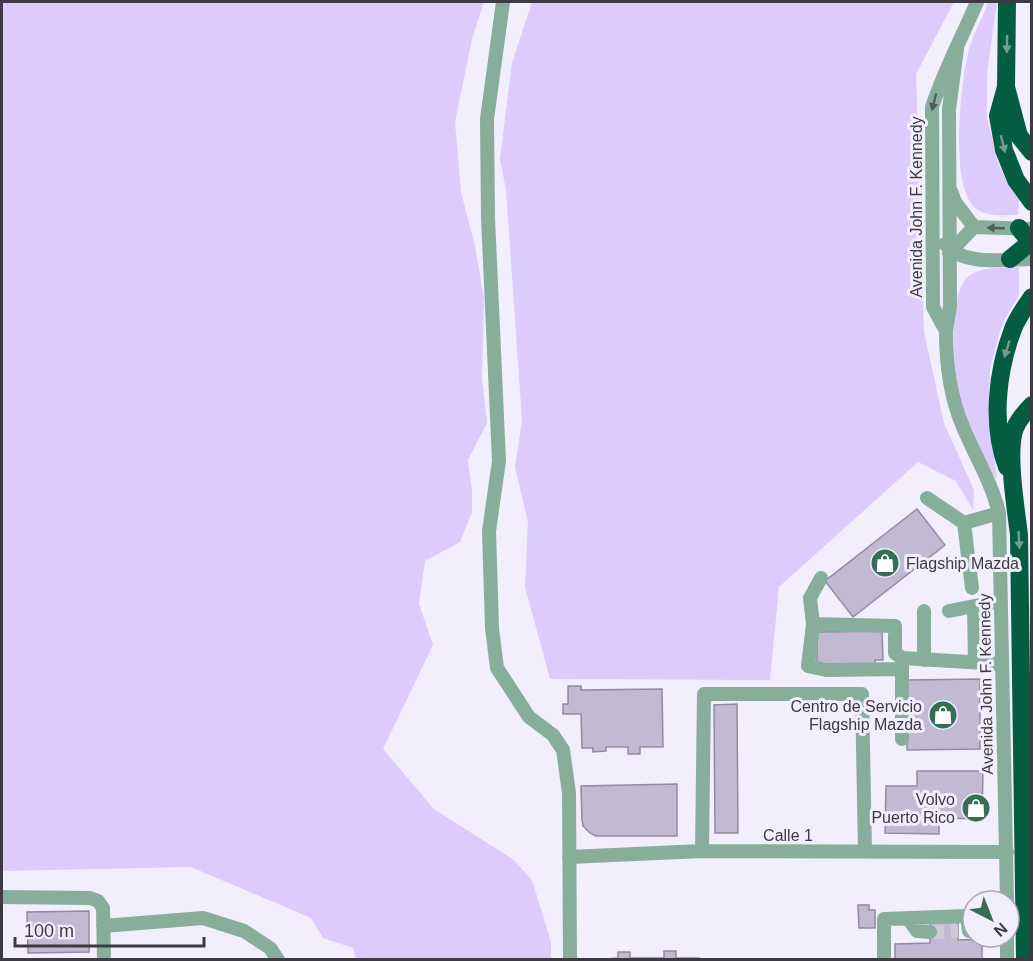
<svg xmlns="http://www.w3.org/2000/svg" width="1033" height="961" viewBox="0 0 1033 961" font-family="Helvetica,sans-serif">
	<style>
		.green { fill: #ddcbfe }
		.building { fill: #c2bad2; stroke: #928aa1; stroke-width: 1.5 }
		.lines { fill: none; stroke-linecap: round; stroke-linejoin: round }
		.minor-tunnel { stroke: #cfcad8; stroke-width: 14; stroke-dasharray: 14 7; stroke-linecap: butt }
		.minor { stroke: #87ae9b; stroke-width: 14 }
		.highway { stroke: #055d41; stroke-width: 18 }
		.oneway { fill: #709e96 }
		.oneway2 { fill: #535d5e }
		.labels { text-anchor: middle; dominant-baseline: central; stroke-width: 6; stroke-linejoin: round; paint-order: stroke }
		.street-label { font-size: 16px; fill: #3d3a44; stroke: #f3eefd }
		.poi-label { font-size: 16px; fill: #3d3a44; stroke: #f3eefd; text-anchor: end }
	</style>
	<rect width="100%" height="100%" fill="#f3eefd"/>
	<path class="green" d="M 2,2 L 484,2 L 472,39 L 455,122 L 461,192 L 475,246 L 484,299 L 482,377 L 487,423 L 468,460 L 472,491 L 472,512 L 460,542 L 425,561 L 419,604 L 433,645 L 383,749 L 434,809 L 514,860 L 532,880 L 551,942 L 551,959 L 356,959 L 353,948 L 323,938 L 311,918 L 191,867 L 2,871 Z
		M 532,2 L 954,2 L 916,74 L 924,332 L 944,423 L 974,490 L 973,510 L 956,481 L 918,462 L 779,587 L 770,680 L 550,679 L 525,587 L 528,522 L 515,467 L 522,420 L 506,190 L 500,159 L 512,63 Z
		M 988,2 L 997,2 L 987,73 L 987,118 L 998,163 L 1009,186 L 1019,199 L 1018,215 C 1005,215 989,217 978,210 C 948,192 961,84 968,53 C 972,35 983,19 988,2 Z
		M 1019,267 L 1019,296 L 1007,315 L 1001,328 L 990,368 L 989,425 L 997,477 L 995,478 C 984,456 971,434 963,410 C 954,383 945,295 969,276 C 982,266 1003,268 1019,267 Z"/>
	<path class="building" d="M 917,509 L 945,545 L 853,617 L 825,581 Z
		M 882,631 L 883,660 L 875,660 L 875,666 L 817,666 L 817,632 Z
		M 980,679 L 980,749 L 907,750 L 906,680 Z
		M 568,686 L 581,686 L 581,690 L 662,689 L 663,747 L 640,747 L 640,754 L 628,754 L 628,747 L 606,747 L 606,751 L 593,752 L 593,748 L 582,748 L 581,714 L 563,714 L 563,704 L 568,704 Z
		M 737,704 L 738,833 L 715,833 L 714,705 Z
		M 917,771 L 983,771 L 982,819 L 939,818 L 939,834 L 885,833 L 886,786 L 917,786 Z
		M 677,784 L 677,836 L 596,836 L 590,833 L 583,826 L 582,820 L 581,786 Z
		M 858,905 L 869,905 L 869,910 L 875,910 L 875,928 L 859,928 Z
		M 89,911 L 89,952 L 28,953 L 27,912 Z
		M 930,922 L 958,922 L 958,940 L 982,939 L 982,960 L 895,960 L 895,944 L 930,943 Z
		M 664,951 L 676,951 L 676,958 L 699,958 L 699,960 L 596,960 L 618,958 L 618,952 L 630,952 L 630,958 L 664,958 Z"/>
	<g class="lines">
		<path class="minor-tunnel" d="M 930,932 L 958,931"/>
		<path class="minor" d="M 503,2 L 487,119 L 488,218 L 499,461 L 489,531 L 492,628 L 497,668 L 529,717 L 553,735 L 563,750 L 569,793 L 570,960
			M 957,49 L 949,109 L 950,306 L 946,331 L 933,307 L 932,107 C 944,71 962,37 977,2
			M 951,191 L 955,202 L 974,227
			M 945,244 C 964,267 1005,259 1032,259
			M 949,253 L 974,227 L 1032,229
			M 946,331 C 946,364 950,397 963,427 C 975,456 992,483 999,513 L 1007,901
			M 927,498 L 964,523
			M 972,588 L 964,523 L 999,513
			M 974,606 L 975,662
			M 924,611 L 924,660
			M 949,611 L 1000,601
			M 813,624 L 810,598 L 821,578
			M 902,669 L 826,670 L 808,666 L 813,624 L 895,626 L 895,653 L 902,658 L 1001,664
			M 902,739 L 902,661
			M 702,851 L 704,694 L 862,694 L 865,852
			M 569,857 L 702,851 L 1007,852
			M 2,897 L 90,898 L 98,901 L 103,908 L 104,960
			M 908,918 L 917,931 L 930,932
			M 103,926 L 203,918 L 244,931 L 270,948 L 278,960
			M 884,960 L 884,919 L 967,916 L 969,931 L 973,931
			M 1007,960 L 1007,937"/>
		<path class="highway" d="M 1007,2 L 1006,87 L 998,116 L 1004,150 L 1016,180 L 1032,202
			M 1006,87 L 1019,136 L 1032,152
			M 1019,228 L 1032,244
			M 1010,259 L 1032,241
			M 1007,467 C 991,425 997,371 1013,329 C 1017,318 1025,307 1032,297
			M 1025,960 L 1019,535 C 1016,509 1006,451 1015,428 C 1019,419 1025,412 1032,405"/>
	</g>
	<defs><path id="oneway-solid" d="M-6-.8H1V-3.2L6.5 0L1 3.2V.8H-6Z" transform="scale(1.5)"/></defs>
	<g class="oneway">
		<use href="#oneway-solid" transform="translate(1007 44) rotate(91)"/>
		<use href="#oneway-solid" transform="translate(1003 144) rotate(76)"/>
		<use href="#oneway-solid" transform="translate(1007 349) rotate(107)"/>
		<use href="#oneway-solid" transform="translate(1019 540) rotate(87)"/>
	</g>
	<g class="oneway2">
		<use href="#oneway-solid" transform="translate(934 102) rotate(104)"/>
		<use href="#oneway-solid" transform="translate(996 228) rotate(-178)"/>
	</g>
	<defs>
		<g id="shop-disc" transform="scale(1.5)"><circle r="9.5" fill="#356d55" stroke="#f3eefd"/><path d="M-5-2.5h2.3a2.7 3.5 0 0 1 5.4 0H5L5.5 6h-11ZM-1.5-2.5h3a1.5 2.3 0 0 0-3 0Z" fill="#fff"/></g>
	</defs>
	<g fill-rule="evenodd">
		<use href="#shop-disc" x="885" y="563"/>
		<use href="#shop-disc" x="943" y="715"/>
		<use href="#shop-disc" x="976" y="808"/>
	</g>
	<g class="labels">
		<g class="street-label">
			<text transform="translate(916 207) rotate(-90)">Avenida John F. Kennedy</text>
			<text transform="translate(986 684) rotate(-91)">Avenida John F. Kennedy</text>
			<text x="788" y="835">Calle 1</text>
		</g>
		<g class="poi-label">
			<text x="906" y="563" text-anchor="start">Flagship Mazda</text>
			<text x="922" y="706">Centro de Servicio<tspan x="922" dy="18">Flagship Mazda</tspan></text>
			<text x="955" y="799">Volvo<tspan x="955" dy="18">Puerto Rico</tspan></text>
		</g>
	</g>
	<rect width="1033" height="961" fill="none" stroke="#3d3a44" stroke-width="6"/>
	<g transform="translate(991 919) rotate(138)"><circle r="28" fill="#f3eefd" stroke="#aaa6b3" stroke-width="1.5"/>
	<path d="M0-4.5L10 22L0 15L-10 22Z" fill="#356d55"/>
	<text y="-9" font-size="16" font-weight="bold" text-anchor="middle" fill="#3d3a44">N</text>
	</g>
	<path d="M15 937v9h189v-9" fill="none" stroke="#3d3a44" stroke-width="3"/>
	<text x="24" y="937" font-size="18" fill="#3d3a44" stroke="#f3eefd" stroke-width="4.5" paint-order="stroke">100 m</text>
</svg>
